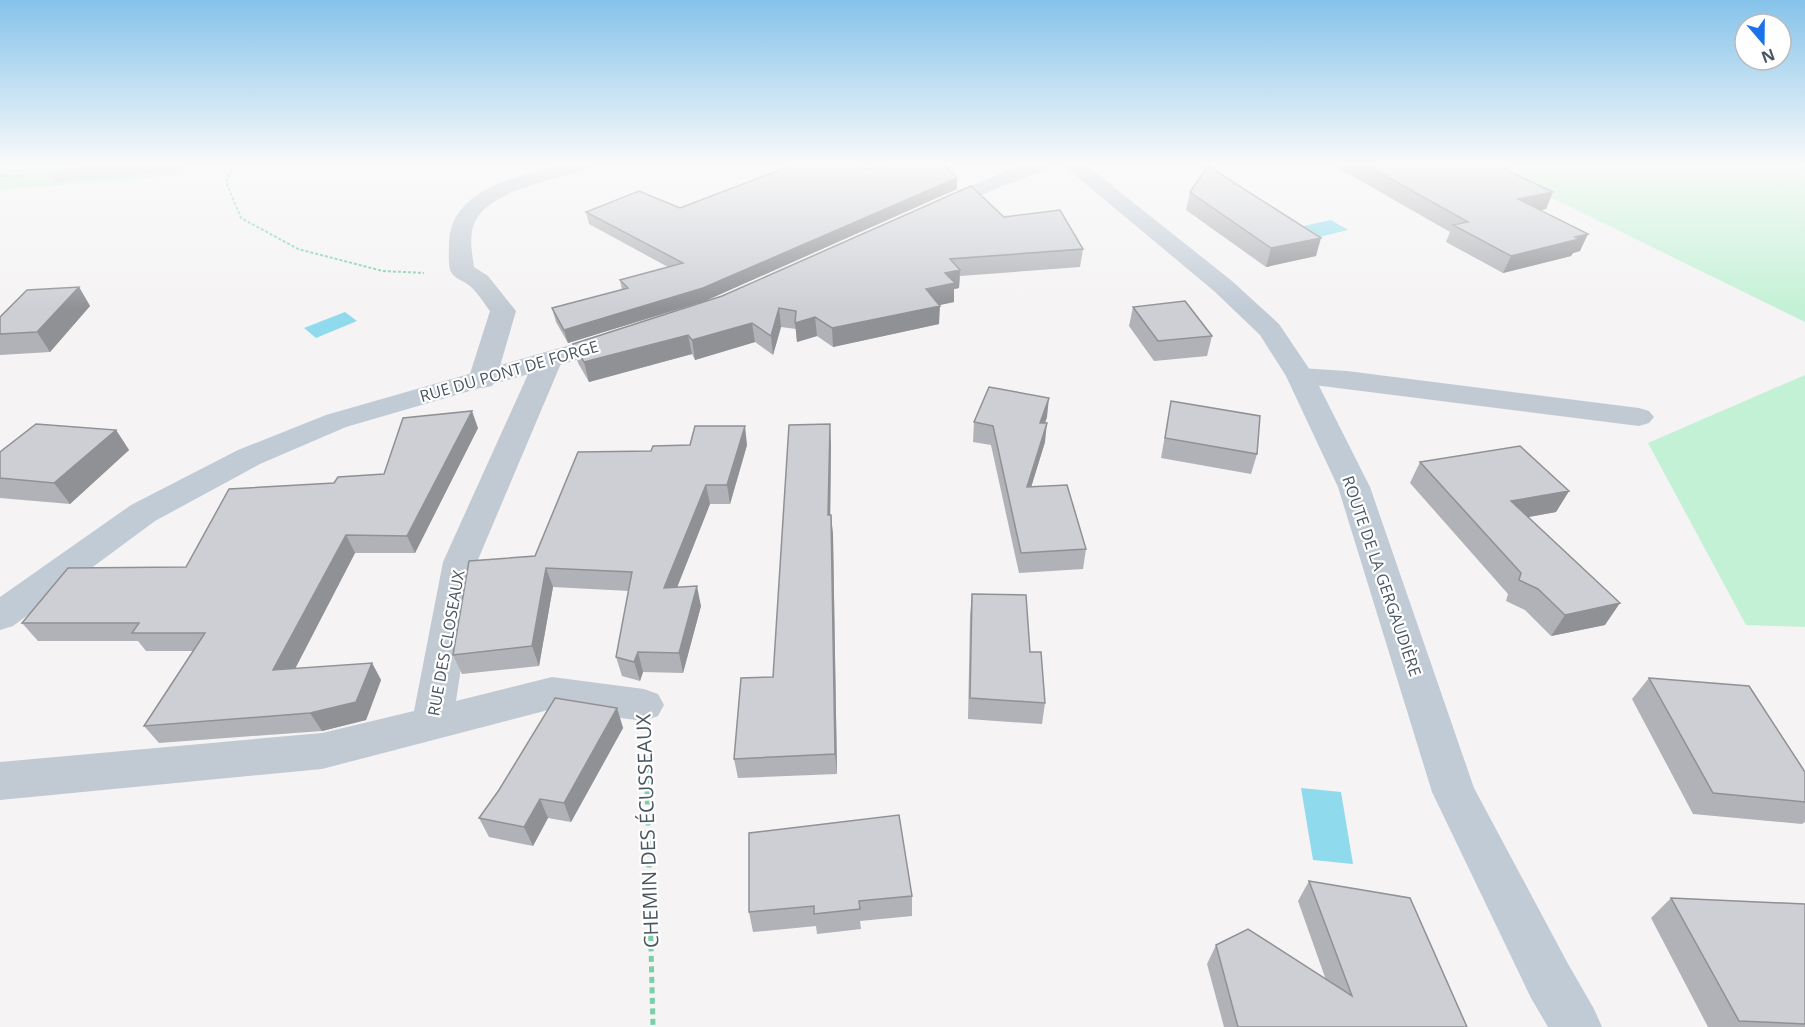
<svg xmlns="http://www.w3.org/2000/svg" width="1805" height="1027" viewBox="0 0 1805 1027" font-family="'Open Sans',sans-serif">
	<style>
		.green { fill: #c3f1d5 }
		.water { fill: #90daee }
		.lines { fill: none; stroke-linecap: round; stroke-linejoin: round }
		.path-far1 { stroke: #7ad0a6; stroke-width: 2; stroke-dasharray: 3 2; stroke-linecap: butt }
		.path { stroke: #7ad0a6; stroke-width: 5; stroke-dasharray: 6 4.5; stroke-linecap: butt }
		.street { fill: #c1cad2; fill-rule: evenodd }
		.secondary { fill: #c1cbd6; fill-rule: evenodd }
		.wall { fill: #b0b2b7 }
		.shaded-wall { fill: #909195 }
		.building { fill: #cdcfd5; stroke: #909195; stroke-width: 1.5 }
		.labels { text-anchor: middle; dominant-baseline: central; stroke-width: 4.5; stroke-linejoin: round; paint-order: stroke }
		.street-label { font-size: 16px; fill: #4a5661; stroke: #fff }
		.near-street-label { font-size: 20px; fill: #4a5661; stroke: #fff }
	</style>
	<rect width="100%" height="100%" fill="#f5f3f3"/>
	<path class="green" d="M 0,165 L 188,165 L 183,175 L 0,190 Z
		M 1537,165 L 1805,165 L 1805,322 L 1505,175 Z
		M 1805,375 L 1805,627 L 1746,625 L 1648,443 Z"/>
	<path class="water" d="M 1331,220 L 1348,230 L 1307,240 L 1290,229 Z
		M 345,312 L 357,321 L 316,338 L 304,328 Z
		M 1301,788 L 1341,792 L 1353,864 L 1313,860 Z"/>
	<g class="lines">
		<path class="path-far1" d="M 233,165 L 226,182 L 241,218 L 298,249 L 383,271 L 424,273
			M 0,176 L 23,176"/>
		<path class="path" d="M 646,746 L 653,1027"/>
		<path class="street" d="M 108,165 L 188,165 L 185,169 L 178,171 L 59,182 L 52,180 L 49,176 L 52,172 L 59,170 Z
			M 560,165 L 592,165 L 589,169 C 558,179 492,189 476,220 C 468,234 472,252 474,267 L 488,276 L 516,311 L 496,380 L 492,386 L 482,388 L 472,386 L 468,380 L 490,311 C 484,303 478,293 470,286 C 464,281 455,279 451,272 C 448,266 449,253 449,245 C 449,189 517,177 560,165 Z
			M 548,353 L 558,355 L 562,361 L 477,562 L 456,701 L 552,677 L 644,689 L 658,694 L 664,705 L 658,716 L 644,721 L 552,709 L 322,769 L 0,800 L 0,762 L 322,733 L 414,711 L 443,562 L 534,361 L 538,355 Z
			M 1300,368 L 1347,371 L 1639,408 L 1649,411 L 1654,417 L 1649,423 L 1639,426 L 1290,382 L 1286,376 L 1290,370 Z"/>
		<path class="secondary" d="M 1021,165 L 1051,165 L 1048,169 L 995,189 L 944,214 L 936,216 L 928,214 L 925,209 L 928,204 Z
			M 1063,165 L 1086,165 L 1232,281 L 1279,324 L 1314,376 L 1370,487 L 1474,788 L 1567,962 L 1594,1009 L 1602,1027 L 1548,1027 L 1531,998 L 1432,792 L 1338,487 L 1286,376 L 1260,335 L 1214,291 Z
			M 619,331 L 628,333 L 632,339 L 628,345 L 346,427 L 260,464 L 155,521 L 13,626 L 0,630 L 0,597 L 131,505 L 238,450 L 326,415 Z"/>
	</g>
	<path class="wall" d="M 863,165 L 863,170 L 957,178 L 957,189 L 705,301 L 568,343 L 556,322 L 552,308 L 622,290 L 620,280 L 668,267 L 589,224 L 586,212 L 680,208 Z
		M 1333,165 L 1506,165 L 1509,171 L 1553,192 L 1546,209 L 1540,210 L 1580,251 L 1573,253 L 1571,256 L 1503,273 L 1446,242 L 1450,232 Z
		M 1190,192 L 1316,256 L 1266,267 L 1186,210 Z
		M 1004,217 L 1083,249 L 1080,267 L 960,276 L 959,288 L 954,289 L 954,302 L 939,305 L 939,324 L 833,347 L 817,336 L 797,342 L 796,329 L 781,327 L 773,355 L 755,342 L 695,360 L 692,354 L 589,382 L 578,363 L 573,344 Z
		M 79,287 L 90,306 L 50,352 L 0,355 L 0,334 Z
		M 1133,307 L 1212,336 L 1207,356 L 1154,361 L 1129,326 Z
		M 1171,401 L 1257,454 L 1251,474 L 1161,458 Z
		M 1047,417 L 1045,423 L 1045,442 L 1031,487 L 1086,549 L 1083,569 L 1019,573 L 991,445 L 973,442 L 974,422 Z
		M 478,428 L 415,553 L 355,553 L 295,669 L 372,663 L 381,680 L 366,720 L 322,731 L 159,743 L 144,726 L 193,651 L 146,651 L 138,641 L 38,641 L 22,623 L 186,567 L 334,483 L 384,474 Z
		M 116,430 L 129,450 L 70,504 L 0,498 L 0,452 Z
		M 831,444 L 830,515 L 831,515 L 833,535 L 837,774 L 738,778 L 734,759 L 773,677 Z
		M 747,445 L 730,504 L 710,504 L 677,587 L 701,606 L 683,673 L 643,672 L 640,681 L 622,676 L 616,657 L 629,591 L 553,587 L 539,666 L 462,674 L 453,655 L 535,556 L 651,451 Z
		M 1420,462 L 1569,491 L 1556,512 L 1529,517 L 1605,625 L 1551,636 L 1525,610 L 1506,601 L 1508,594 L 1410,483 Z
		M 972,594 L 1030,652 L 1045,703 L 1042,724 L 968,719 L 970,615 Z
		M 1649,678 L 1805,772 L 1805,822 L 1802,824 L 1693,814 L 1632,699 Z
		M 617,708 L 623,728 L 571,822 L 548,818 L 533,846 L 489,837 L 479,818 Z
		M 1309,881 L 1467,1027 L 1224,1027 L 1207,964 L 1216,945 L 1326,980 L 1298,901 Z
		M 912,896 L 912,916 L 860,921 L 861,929 L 817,934 L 816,926 L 753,932 L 749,912 Z
		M 1671,898 L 1805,904 L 1805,1027 L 1708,1027 L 1651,918 Z"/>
	<path class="shaded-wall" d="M 957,178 L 957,189 L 705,301 L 568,343 L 564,330 Z
		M 1553,192 L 1546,209 L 1511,216 L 1518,199 Z
		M 1588,234 L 1580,251 L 1573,253 L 1571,256 L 1503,273 L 1511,256 Z
		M 1321,238 L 1316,256 L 1266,267 L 1271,248 Z
		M 960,270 L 959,288 L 954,289 L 954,302 L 926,308 L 926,289 L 945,273 Z
		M 79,287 L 90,306 L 50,352 L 37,332 Z
		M 940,306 L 939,324 L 833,347 L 832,328 Z
		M 779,308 L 781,327 L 773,355 L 771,336 Z
		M 815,317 L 817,336 L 797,342 L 795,323 Z
		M 752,323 L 755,342 L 695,360 L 692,340 Z
		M 688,335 L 692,354 L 589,382 L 584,362 Z
		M 1049,398 L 1047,417 L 1038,442 L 1040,423 Z
		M 472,411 L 478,428 L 415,553 L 407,536 Z
		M 1047,423 L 1045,442 L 1025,507 L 1027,487 Z
		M 830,424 L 831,444 L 830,535 L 828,515 Z
		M 745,426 L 747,445 L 730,504 L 727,485 Z
		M 116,430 L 129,450 L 70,504 L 54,483 Z
		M 706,485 L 710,504 L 669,608 L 664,588 Z
		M 1569,491 L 1556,512 L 1500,522 L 1511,501 Z
		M 831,515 L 833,535 L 837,774 L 835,754 Z
		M 346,535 L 355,553 L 285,688 L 273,670 Z
		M 546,568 L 553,587 L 539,666 L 532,646 Z
		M 697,586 L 701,606 L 683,673 L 679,653 Z
		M 1620,603 L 1605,625 L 1551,636 L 1565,615 Z
		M 638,652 L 643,672 L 640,681 L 634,662 Z
		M 372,663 L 381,680 L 366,720 L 322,731 L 310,713 Z
		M 617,708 L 623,728 L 571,822 L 564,803 Z
		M 540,799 L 548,818 L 533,846 L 524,827 Z"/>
	<path class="building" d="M 785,165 L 862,165 L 862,170 L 889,165 L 944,165 L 957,178 L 703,288 L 564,330 L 552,308 L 628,288 L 620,280 L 683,263 L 586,212 L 639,191 L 680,208 L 785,168 Z
		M 1366,165 L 1506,165 L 1510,167 L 1504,169 L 1553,192 L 1518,199 L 1588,234 L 1575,237 L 1579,239 L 1511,256 L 1453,225 L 1468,222 Z
		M 1208,166 L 1321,238 L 1271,248 L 1190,192 Z
		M 971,186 L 1004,217 L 1060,210 L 1083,249 L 950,259 L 960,270 L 945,273 L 955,283 L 926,289 L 940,306 L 832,328 L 815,317 L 795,323 L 796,311 L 779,308 L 771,336 L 752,323 L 692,340 L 688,335 L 584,362 L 573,344 L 722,296 Z
		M 79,287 L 37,332 L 0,334 L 0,317 L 27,290 Z
		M 1185,301 L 1212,336 L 1158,341 L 1133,307 Z
		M 989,387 L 1049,398 L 1040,423 L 1047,423 L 1027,487 L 1067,485 L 1086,549 L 1021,553 L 993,426 L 974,422 Z
		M 1171,401 L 1260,416 L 1257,454 L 1165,438 Z
		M 472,411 L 407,536 L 346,535 L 273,670 L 372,663 L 356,702 L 310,713 L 144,726 L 205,633 L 132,633 L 139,623 L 22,623 L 68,568 L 186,567 L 229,489 L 334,483 L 338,477 L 384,474 L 403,418 Z
		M 36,424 L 116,430 L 54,483 L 0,478 L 0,452 Z
		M 830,424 L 828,515 L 831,515 L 835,754 L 734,759 L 741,678 L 773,677 L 789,425 Z
		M 695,426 L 745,426 L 727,485 L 706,485 L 664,588 L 697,586 L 679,653 L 638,652 L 634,662 L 616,657 L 632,572 L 546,568 L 532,646 L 453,655 L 469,561 L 535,556 L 578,452 L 651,451 L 653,446 L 690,445 Z
		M 1520,446 L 1569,491 L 1511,501 L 1620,603 L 1565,615 L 1538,589 L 1519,580 L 1521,573 L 1420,462 Z
		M 972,594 L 1026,595 L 1030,652 L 1041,652 L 1045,703 L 970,698 Z
		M 1649,678 L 1749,686 L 1805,772 L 1805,802 L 1713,793 Z
		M 555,698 L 617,708 L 564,803 L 540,799 L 524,827 L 479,818 L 499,790 Z
		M 899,815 L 912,896 L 859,901 L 860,909 L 814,914 L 814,906 L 749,912 L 749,833 Z
		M 1309,881 L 1410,898 L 1467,1027 L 1238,1027 L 1216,945 L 1248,929 L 1352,996 Z
		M 1671,898 L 1805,904 L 1805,1024 L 1739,1021 Z"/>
	<linearGradient id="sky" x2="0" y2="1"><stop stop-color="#85c3ea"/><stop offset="0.53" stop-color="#fafafa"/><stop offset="1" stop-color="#fafafa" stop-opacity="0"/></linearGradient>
	<rect width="1805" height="309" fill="url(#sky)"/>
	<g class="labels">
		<g class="street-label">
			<text transform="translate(509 371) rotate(-16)">RUE DU PONT DE FORGE</text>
			<text transform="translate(1382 576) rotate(71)">ROUTE DE LA GERGAUDIÈRE</text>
			<text transform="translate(446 643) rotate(-80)">RUE DES CLOSEAUX</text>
		</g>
		<g class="near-street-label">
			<text transform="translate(647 831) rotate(-92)">CHEMIN DES ÉCUSSEAUX</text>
		</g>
	</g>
	<g transform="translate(1763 42) rotate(160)"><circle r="28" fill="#ffffff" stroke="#b7bbc0" stroke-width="1.5"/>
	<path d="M0-4.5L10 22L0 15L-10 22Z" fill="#1a73e8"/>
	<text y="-9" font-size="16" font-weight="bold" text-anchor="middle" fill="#4a5661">N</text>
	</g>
</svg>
